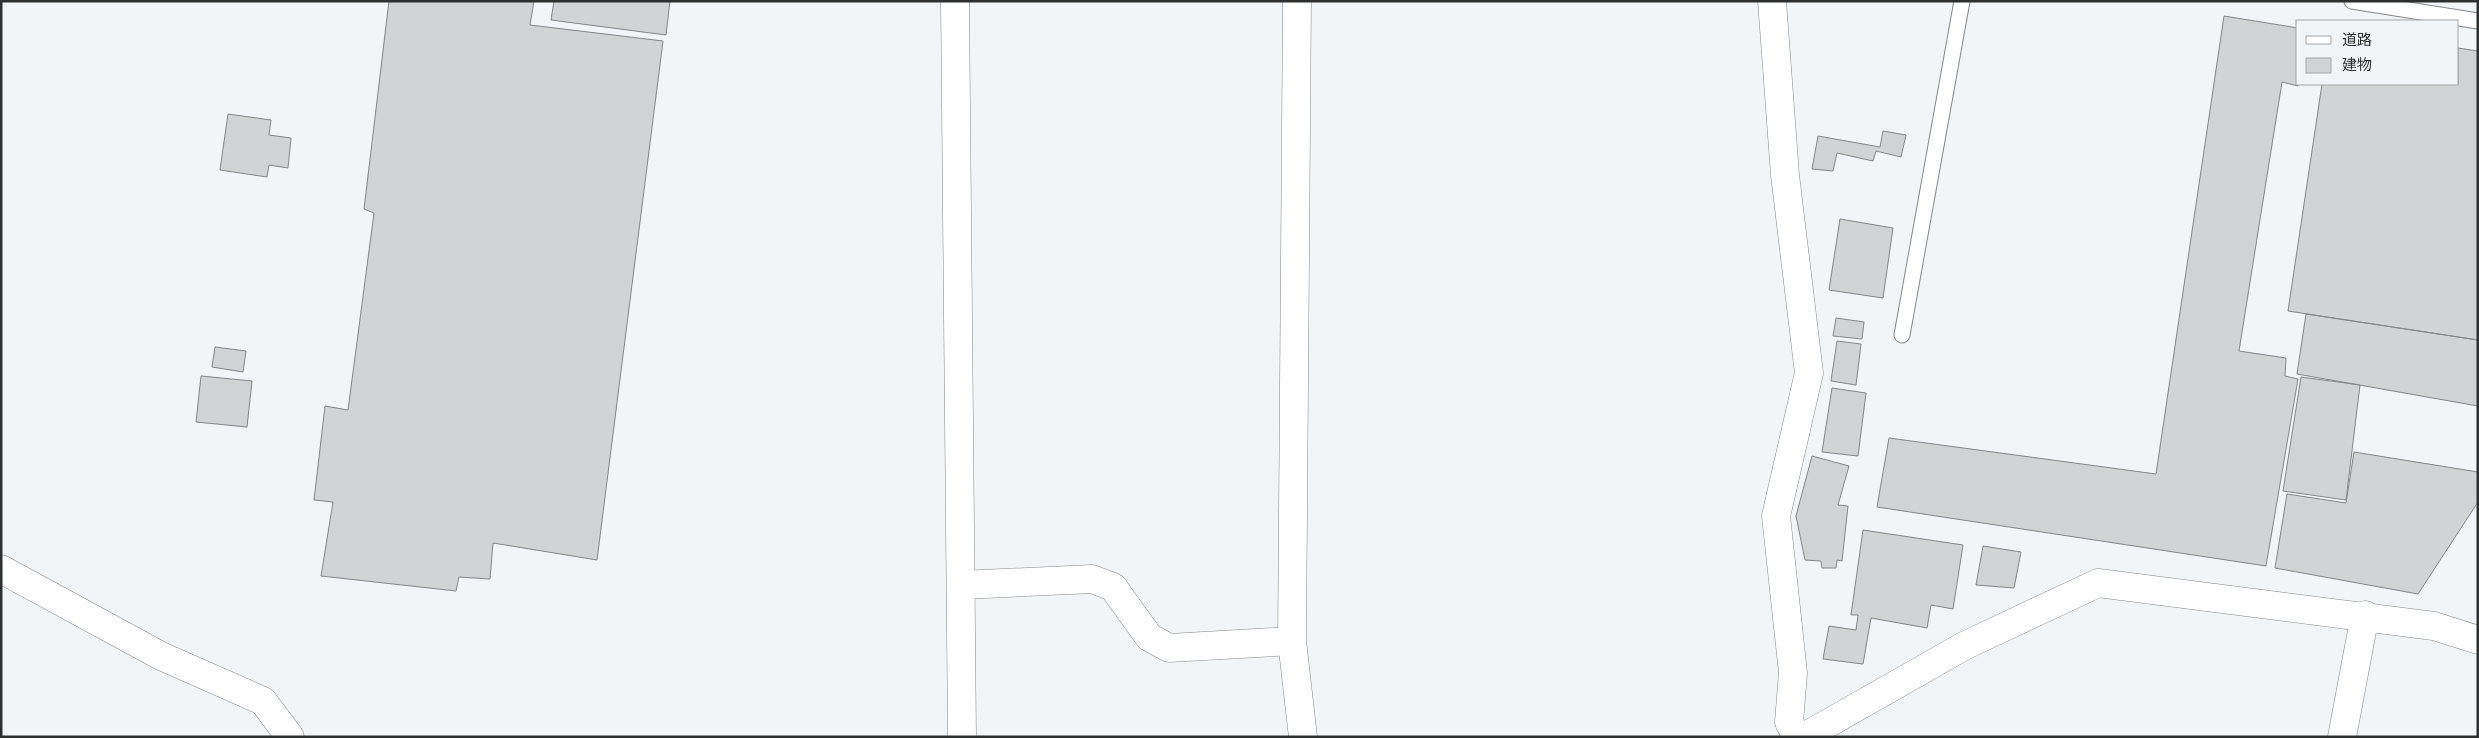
<svg xmlns="http://www.w3.org/2000/svg" width="2479" height="738" viewBox="0 0 2479 738" font-family="'Public Sans','Noto Sans JP',sans-serif">
	<style>
		.building { fill: #d0d4d5; stroke: #848788 }
		.lines { fill: none; stroke-linecap: round; stroke-linejoin: round }
		.lane-casing { stroke: #848889; stroke-width: 17 }
		.street-casing { stroke: #848889; stroke-width: 29 }
		.secondary-casing { stroke: #848889; stroke-width: 29 }
		.lane { stroke: #fff; stroke-width: 15 }
		.street { stroke: #fff; stroke-width: 28 }
		.secondary { stroke: #fff; stroke-width: 28 }
	</style>
	<rect width="100%" height="100%" fill="#f2f5f7"/>
	<path class="building" d="M 389,1 L 534,1 L 530,25 L 663,41 L 597,560 L 493,543 L 490,579 L 459,577 L 456,591 L 321,576 L 333,502 L 314,500 L 325,406 L 348,410 L 374,213 L 364,209 Z
		M 554,1 L 670,1 L 666,35 L 551,20 Z
		M 2224,16 L 2298,28 L 2298,86 L 2282,82 L 2239,351 L 2286,358 L 2285,376 L 2298,379 L 2266,566 L 1877,507 L 1889,438 L 2156,474 Z
		M 2458,48 L 2478,51 L 2478,340 L 2288,311 L 2322,84 L 2458,84 Z
		M 228,114 L 271,120 L 269,135 L 291,138 L 288,168 L 269,165 L 267,177 L 220,170 Z
		M 1883,131 L 1906,135 L 1901,157 L 1876,151 L 1873,161 L 1837,153 L 1833,171 L 1812,169 L 1818,136 L 1880,147 Z
		M 1840,219 L 1893,228 L 1883,298 L 1829,290 Z
		M 2306,314 L 2478,340 L 2478,406 L 2297,374 Z
		M 1836,318 L 1864,322 L 1862,339 L 1833,336 Z
		M 1837,341 L 1861,344 L 1856,385 L 1831,381 Z
		M 215,347 L 246,351 L 243,372 L 212,367 Z
		M 201,376 L 252,381 L 247,427 L 196,422 Z
		M 2301,377 L 2360,385 L 2346,500 L 2283,491 Z
		M 1832,388 L 1866,393 L 1858,456 L 1822,452 Z
		M 2354,452 L 2478,472 L 2478,502 L 2418,594 L 2275,568 L 2287,494 L 2346,503 Z
		M 1812,456 L 1849,466 L 1838,505 L 1848,506 L 1842,561 L 1837,560 L 1836,568 L 1822,568 L 1821,561 L 1805,560 L 1796,516 Z
		M 1863,530 L 1963,545 L 1953,609 L 1931,605 L 1927,628 L 1871,618 L 1863,664 L 1823,659 L 1829,626 L 1856,630 L 1858,615 L 1851,615 Z
		M 1983,546 L 2021,552 L 2014,588 L 1976,585 Z"/>
	<g class="lines">
		<g class="lane-casing">
			<path id="lane" d="M 2352,1 L 2478,21
				M 1902,335 L 1962,1"/>
		</g>
		<g class="street-casing">
			<path id="street" d="M 955,1 L 962,737
				M 1297,1 L 1292,641 L 1303,737
				M 1772,1 L 1785,175 L 1809,373 L 1776,516 L 1793,673 L 1789,722 L 1797,737
				M 1,569 L 161,656 L 263,701 L 290,737
				M 961,585 L 1092,579 L 1113,587 L 1149,637 L 1169,648 L 1292,641
				M 2342,737 L 2365,615"/>
		</g>
		<g class="secondary-casing">
			<path id="secondary" d="M 1804,737 L 1964,646 L 2098,583 L 2434,626 L 2478,640"/>
		</g>
		<use href="#lane" class="lane"/>
		<use href="#street" class="street"/>
		<use href="#secondary" class="secondary"/>
	</g>
	<rect width="2479" height="738" fill="none" stroke="#2e3030" stroke-width="5"/>
	<rect x="2296" y="20" width="162" height="65" fill="#f2f5f7" stroke="#a4a6a7"/>
	<rect x="2306" y="36" width="25" height="8" fill="#ffffff" stroke="#a4a6a7"/>
	<text x="2342" y="45" font-size="15" fill="#2e3030">道路</text>
	<rect x="2306" y="58" width="25" height="15" fill="#d0d4d5" stroke="#a4a6a7"/>
	<text x="2342" y="70" font-size="15" fill="#2e3030">建物</text>
</svg>
